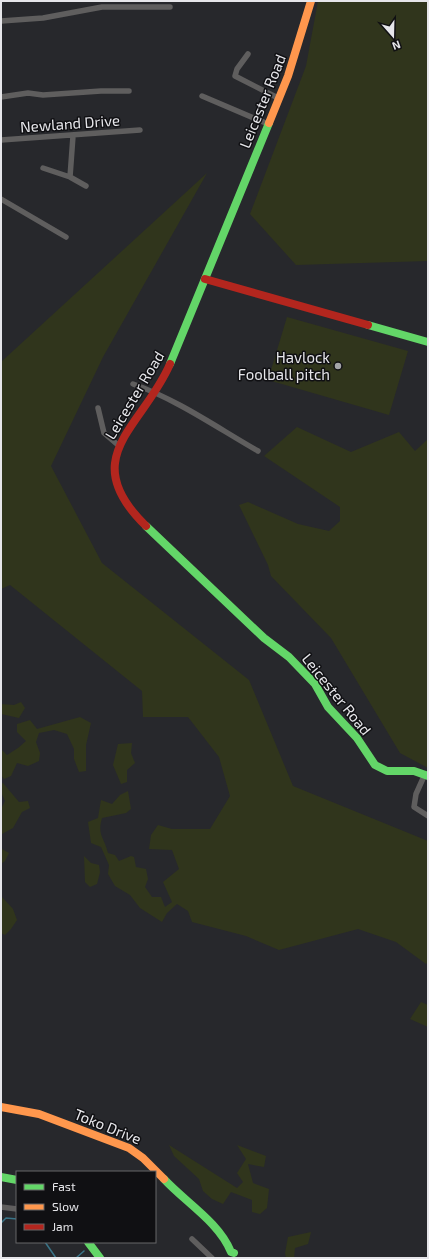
<svg xmlns="http://www.w3.org/2000/svg" width="429" height="1259" viewBox="0 0 429 1259" font-family="'Exo 2',sans-serif">
	<style>
		.green { fill: #30351c }
		.lines { fill: none; stroke-linecap: round; stroke-linejoin: round }
		.stream { stroke: #397488; stroke-width: 1.5 }
		.street { stroke: #5f5e5e; stroke-width: 5.5 }
		.fast { stroke: #63d668; stroke-width: 8 }
		.slow { stroke: #ff974d; stroke-width: 8 }
		.jam { stroke: #b3261e; stroke-width: 8 }
		.poi-dot { fill: #a3a4a8; stroke: #101013; stroke-width: 1.5 }
		.labels { text-anchor: middle; dominant-baseline: central; stroke-width: 3; stroke-linejoin: round; paint-order: stroke }
		.street-label { font-size: 15px; fill: #e6e6ea; stroke: #101013 }
		.poi-label { font-size: 15px; fill: #e6e6ea; stroke: #101013; text-anchor: end }
	</style>
	<rect width="100%" height="100%" fill="#27282c"/>
	<path class="green" d="M 318,1 L 428,1 L 428,261 L 296,265 L 250,214 L 306,66 Z
		M 207,173 L 103,357 L 51,466 L 102,563 L 249,680 L 293,786 L 428,841 L 428,962 L 426,964 L 396,942 L 358,929 L 279,950 L 246,936 L 192,922 L 188,911 L 177,904 L 167,913 L 162,922 L 140,908 L 130,895 L 115,886 L 108,874 L 109,865 L 101,847 L 91,843 L 88,822 L 98,818 L 101,800 L 112,804 L 120,795 L 128,791 L 131,809 L 126,813 L 102,818 C 97,835 104,837 108,853 L 115,855 L 119,861 L 131,856 L 134,857 L 136,867 L 146,869 L 148,879 L 145,887 L 152,897 L 161,897 L 165,907 L 172,902 L 163,882 L 179,869 L 172,850 L 149,849 L 151,835 L 158,825 L 172,829 L 210,829 L 230,796 L 219,757 L 188,717 L 143,717 L 142,691 L 10,585 L 1,589 L 1,362 Z
		M 287,317 L 408,351 L 389,415 L 268,380 Z
		M 297,427 L 351,452 L 399,432 L 415,451 L 428,439 L 428,768 L 400,753 L 331,638 L 271,576 L 268,565 L 239,505 L 248,502 L 298,524 L 329,531 L 340,521 L 340,507 L 264,456 Z
		M 21,702 L 25,708 L 19,718 L 1,714 L 1,704 L 14,705 Z
		M 80,717 L 91,723 L 86,745 L 86,771 L 79,772 L 74,759 L 74,749 L 67,734 L 54,730 L 39,733 L 36,742 L 40,753 L 39,761 L 28,766 L 17,763 L 11,776 L 4,779 L 1,775 L 1,749 L 7,755 L 18,748 L 26,741 L 17,732 L 17,724 L 30,720 L 37,729 Z
		M 132,743 L 131,753 L 135,763 L 127,770 L 127,782 L 121,784 L 113,765 L 118,744 Z
		M 3,783 L 19,802 L 28,801 L 30,808 L 22,812 L 13,828 L 2,834 L 2,849 L 9,853 L 5,861 L 1,864 L 1,809 L 5,801 L 1,792 L 1,784 Z
		M 84,856 L 91,863 L 99,865 L 100,872 L 97,884 L 90,887 L 85,882 Z
		M 1,896 L 13,909 L 17,920 L 11,929 L 5,935 L 1,933 Z
		M 421,1002 L 428,1005 L 428,1027 L 410,1019 Z
		M 169,1145 L 237,1188 L 243,1182 L 237,1173 L 246,1159 L 237,1145 L 266,1156 L 264,1167 L 248,1164 L 253,1183 L 269,1189 L 267,1208 L 260,1214 L 252,1212 L 252,1200 L 231,1192 L 223,1204 L 212,1199 L 203,1191 L 199,1179 L 174,1156 Z
		M 311,1232 L 308,1244 L 295,1248 L 294,1258 L 286,1258 L 285,1253 L 288,1237 Z"/>
	<g class="lines">
		<path class="stream" d="M 1,1223 L 6,1218 L 17,1219
			M 45,1242 L 56,1258
			M 76,1258 L 84,1251"/>
		<path class="street" d="M 1,21 L 43,18 L 102,7 L 170,7
			M 248,54 L 237,69 L 235,76 L 278,98
			M 202,96 L 268,124
			M 1,97 L 28,93 L 43,95 L 101,91 L 129,91
			M 73,136 L 70,177 L 86,186
			M 1,140 L 140,130
			M 43,168 L 70,177
			M 1,199 L 66,237
			M 133,384 C 178,400 216,427 258,451
			M 98,408 L 104,433 L 118,445
			M 425,774 L 416,794 L 414,807 L 428,816
			M 1,1207 L 17,1209
			M 192,1239 L 212,1258"/>
		<path class="fast" d="M 368,325 L 428,342
			M 170,364 L 269,123
			M 146,526 L 264,638 L 289,657 L 315,684 L 328,707 L 357,738 L 375,765 L 387,771 L 414,771 L 428,776
			M 1,1177 L 17,1180
			M 164,1179 C 185,1202 219,1222 231,1252 L 234,1253
			M 88,1242 L 100,1258"/>
		<path class="slow" d="M 269,123 L 288,76 L 311,1
			M 1,1107 L 39,1114 L 129,1148 L 143,1158 L 164,1179"/>
		<path class="jam" d="M 205,279 L 368,325
			M 146,526 C 75,457 143,427 170,364"/>
	</g>
	<circle class="poi-dot" cx="338" cy="366" r="4"/>
	<g class="labels">
		<g class="street-label">
			<text transform="translate(262 101) rotate(-68)">Leicester Road</text>
			<text transform="translate(70 123) rotate(-4)">Newland Drive</text>
			<text transform="translate(134 395) rotate(-59)">Leicester Road</text>
			<text transform="translate(337 694) rotate(51)">Leicester Road</text>
			<text transform="translate(108 1126) rotate(22)">Toko Drive</text>
		</g>
		<g class="poi-label">
			<text x="330" y="357">Havlock<tspan x="330" dy="17">Foolball pitch</tspan></text>
		</g>
	</g>
	<rect width="429" height="1259" fill="none" stroke="#e6e6ea" stroke-width="4"/>
	<rect x="16" y="1171" width="140" height="72" fill="#101013" stroke="#666669"/>
	<rect x="24" y="1184" width="20" height="6" fill="#63d668" stroke="#666669"/>
	<text x="52" y="1191" font-size="12" fill="#e6e6ea">Fast</text>
	<rect x="24" y="1204" width="20" height="6" fill="#ff974d" stroke="#666669"/>
	<text x="52" y="1211" font-size="12" fill="#e6e6ea">Slow</text>
	<rect x="24" y="1224" width="20" height="6" fill="#b3261e" stroke="#666669"/>
	<text x="52" y="1231" font-size="12" fill="#e6e6ea">Jam</text>
	<g transform="translate(393 36) rotate(160)" stroke="#101013" stroke-width="3" paint-order="stroke">
	<path d="M0-3L7 15L0 10L-7 15Z" fill="#e6e6ea"/>
	<text y="-6" font-size="11" font-weight="bold" text-anchor="middle" fill="#e6e6ea">N</text>
	</g>
</svg>
